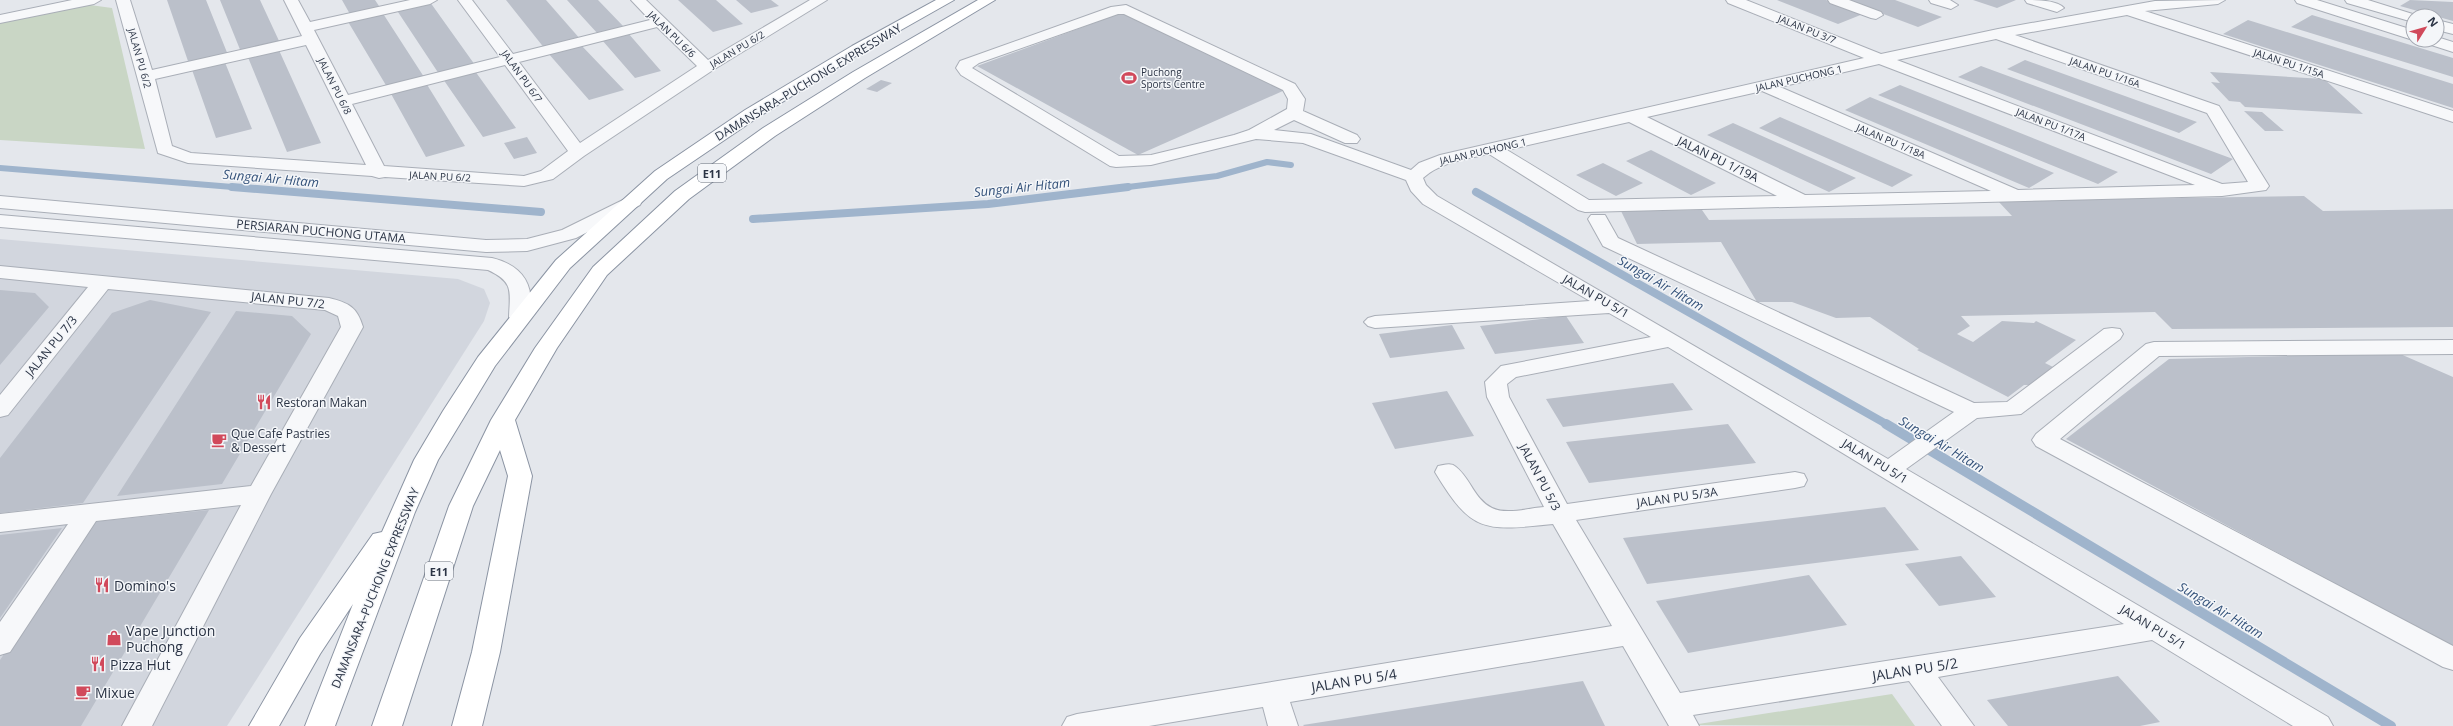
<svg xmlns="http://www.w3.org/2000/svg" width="2453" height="726" viewBox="0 0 2453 726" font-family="'Open Sans',sans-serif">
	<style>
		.built { fill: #d2d6de }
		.green { fill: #c9d6c5 }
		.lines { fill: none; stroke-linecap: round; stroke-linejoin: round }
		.stream-far2 { stroke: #9fb4cc; stroke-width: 6 }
		.stream-far1 { stroke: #9fb4cc; stroke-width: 8 }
		.stream { stroke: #9fb4cc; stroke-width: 10 }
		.building { fill: #bbc0ca }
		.minor-casing { stroke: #a9aeb7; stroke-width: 2 }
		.highway-casing { stroke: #8b94a3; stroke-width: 2 }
		.minor { fill: #f7f8fa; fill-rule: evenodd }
		.highway { fill: #fff; fill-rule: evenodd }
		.labels { text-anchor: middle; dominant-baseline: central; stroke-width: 3; stroke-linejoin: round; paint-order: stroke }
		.far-street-label { font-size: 10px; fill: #2b3445; stroke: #f4f6f9 }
		.far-poi-label { font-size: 10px; fill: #2b3445; stroke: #f4f6f9; text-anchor: start }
		.shield { fill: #f4f6f9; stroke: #676e7b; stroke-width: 1 }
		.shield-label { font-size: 11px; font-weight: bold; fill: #2b3445 }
		.street-label { font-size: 12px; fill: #2b3445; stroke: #f4f6f9 }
		.poi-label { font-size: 12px; fill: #2b3445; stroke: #f4f6f9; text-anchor: start }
		.water-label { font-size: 13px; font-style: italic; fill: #34527a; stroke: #f4f6f9 }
		.near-poi-label { font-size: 14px; fill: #2b3445; stroke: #f4f6f9; text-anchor: start }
		.near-street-label { font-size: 14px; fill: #2b3445; stroke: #f4f6f9 }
	</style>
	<rect width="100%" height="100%" fill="#e4e7ec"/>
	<path class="built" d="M 0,239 L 458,279 L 484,289 L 490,303 L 484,321 L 227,726 L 0,726 Z"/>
	<path class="green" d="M 90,5 L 112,8 L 145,149 L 0,140 L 0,23 Z
		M 1892,694 L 1915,726 L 1692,725 Z"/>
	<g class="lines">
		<path class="stream-far2" d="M 0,168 L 245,188
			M 1120,188 L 1217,176 L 1267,162 L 1291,165"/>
		<path class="stream-far1" d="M 232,187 L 541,212
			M 1476,192 L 1888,425
			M 753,219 L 988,204 L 1128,187"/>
		<path class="stream" d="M 1886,424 L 2391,726"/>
	</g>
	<path class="building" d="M 167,0 L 206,0 L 228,55 L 189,64 Z
		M 220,0 L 260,0 L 280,43 L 241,52 Z
		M 342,0 L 375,0 L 381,9 L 351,16 Z
		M 506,0 L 546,0 L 581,40 L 545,49 Z
		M 567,0 L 598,0 L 624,27 L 598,34 Z
		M 678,0 L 716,0 L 743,24 L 713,32 Z
		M 736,0 L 771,0 L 779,6 L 751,13 Z
		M 1777,0 L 1826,0 L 1863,14 L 1838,24 Z
		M 1846,0 L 1895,0 L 1942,17 L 1918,27 Z
		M 1973,0 L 2016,0 L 1997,8 Z
		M 2410,0 L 2453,2 L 2453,21 L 2400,6 Z
		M 430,2 L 475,65 L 439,74 L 396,9 Z
		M 382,12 L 424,77 L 387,87 L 347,20 Z
		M 1121,13 L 1285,90 L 1138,155 L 977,66 Z
		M 2312,15 L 2453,58 L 2453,77 L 2291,27 Z
		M 2248,20 L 2453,84 L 2453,108 L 2223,34 Z
		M 628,33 L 661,71 L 635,78 L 602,40 Z
		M 581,45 L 624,90 L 589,100 L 548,53 Z
		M 278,48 L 321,143 L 287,152 L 247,55 Z
		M 224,60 L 252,129 L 216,138 L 191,67 Z
		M 2025,60 L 2197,122 L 2179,133 L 2007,69 Z
		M 1981,66 L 2233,159 L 2211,174 L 1958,77 Z
		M 475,71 L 516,128 L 483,137 L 443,79 Z
		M 2210,72 L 2324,79 L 2363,114 L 2245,107 L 2240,102 L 2229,101 L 2211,82 L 2220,83 Z
		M 881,80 L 892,83 L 877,92 L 866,89 Z
		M 426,83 L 465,146 L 426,157 L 390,92 Z
		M 1900,85 L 2118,172 L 2098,184 L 1878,95 Z
		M 1870,97 L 2054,173 L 2029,188 L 1845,110 Z
		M 2244,111 L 2262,112 L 2284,131 L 2265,131 Z
		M 1780,117 L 1913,175 L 1892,187 L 1759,128 Z
		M 1733,123 L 1856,178 L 1829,192 L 1707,135 Z
		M 527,137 L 537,153 L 514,159 L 504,143 Z
		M 1651,150 L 1716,183 L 1691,195 L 1626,161 Z
		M 1603,163 L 1643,183 L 1616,196 L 1576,175 Z
		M 2304,196 L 2323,211 L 2453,209 L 2453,327 L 2172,329 L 2155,312 L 1961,316 L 1970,326 L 1957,334 L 1973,342 L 2002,321 L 2034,323 L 2036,321 L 2076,340 L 2045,363 L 2053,367 L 2029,385 L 2024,385 L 2008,397 L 1917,350 L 1919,349 L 1870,317 L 1836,318 L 1792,302 L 1757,302 L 1721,242 L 1637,244 L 1621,211 L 1702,210 L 1709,220 L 2012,216 L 1998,201 Z
		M 0,290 L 35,293 L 49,307 L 0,365 Z
		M 150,300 L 211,312 L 83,503 L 0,513 L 0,458 L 112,313 Z
		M 236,311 L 292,316 L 311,334 L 222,484 L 117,496 Z
		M 1566,316 L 1584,343 L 1495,354 L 1480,326 Z
		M 1452,325 L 1465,349 L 1390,358 L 1379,334 Z
		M 2398,353 L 2453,377 L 2453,647 L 2066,439 L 2169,359 Z
		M 1673,383 L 1693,410 L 1563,427 L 1546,399 Z
		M 1447,391 L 1474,436 L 1395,449 L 1372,403 Z
		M 1728,424 L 1756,463 L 1589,483 L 1566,442 Z
		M 1885,507 L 1919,550 L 1647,584 L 1623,538 Z
		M 209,510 L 81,726 L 0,726 L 0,660 L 93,522 Z
		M 62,528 L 0,618 L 0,535 Z
		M 1961,556 L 1996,597 L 1939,606 L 1905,564 Z
		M 1809,575 L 1847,625 L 1688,653 L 1656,601 Z
		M 2118,676 L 2160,722 L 2140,726 L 2008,726 L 1987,700 Z
		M 1583,681 L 1605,726 L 1304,726 L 1303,725 Z"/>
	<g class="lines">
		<g class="minor-casing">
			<path id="minor" d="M 72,0 L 101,0 L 94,4 L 0,23 L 0,15 Z
				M 116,0 L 130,0 L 152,70 L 302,36 L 284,0 L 298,0 L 310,22 L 410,0 L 437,0 L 430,4 L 314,30 L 348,95 L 500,57 L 458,0 L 472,0 L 513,54 L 650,20 L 631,0 L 646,0 L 708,60 L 810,0 L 827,0 L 713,70 L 584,156 L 553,179 L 524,186 L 385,177 L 379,178 L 372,176 L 188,163 L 158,153 ZM 657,27 L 697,66 L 580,143 L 519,62 ZM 306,45 L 366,165 L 191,153 L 172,146 L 155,79 ZM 505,65 L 568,151 L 541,171 L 524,176 L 384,166 L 352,104 Z
				M 1726,0 L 1746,0 L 1881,54 L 1998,29 L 2155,1 L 2225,0 L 2218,4 L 2145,11 L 2453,111 L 2453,122 L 2127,15 L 2015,35 L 2219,106 L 2269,186 L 2266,190 L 2222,196 L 1585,212 L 1578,210 L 1489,154 C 1466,159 1441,162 1423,178 L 1426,185 L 1437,196 L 1888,459 L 1954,412 L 1603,246 L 1588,219 L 1591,215 L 1605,215 L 1618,238 L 1974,403 L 2007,402 L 2104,329 L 2112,328 L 2120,329 L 2123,334 L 2120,339 L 2021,414 L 1977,418 L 1906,469 L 2328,717 L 2333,726 L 2293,726 L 2152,640 L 1938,677 L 1974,726 L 1942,726 L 1909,681 L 1693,715 L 1699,726 L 1669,726 L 1623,646 L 1290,702 L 1298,726 L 1268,726 L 1263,707 L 1149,726 L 1062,726 L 1067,717 L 1077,714 L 1612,626 L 1553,524 C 1485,531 1472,534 1435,472 L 1438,466 C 1444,465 1451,462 1456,467 C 1471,479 1474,499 1492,508 C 1506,515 1529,508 1544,507 L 1487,397 L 1485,382 L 1501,366 L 1651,337 L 1609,313 L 1375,328 L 1368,326 L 1364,322 L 1368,318 L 1375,316 L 1590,301 L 1423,204 L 1411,191 L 1406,180 L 1303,143 L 1256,139 L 1151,165 L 1116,167 L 1110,166 L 961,75 L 956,68 L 960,61 L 1111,7 L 1126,5 L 1295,84 L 1305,99 L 1303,111 L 1357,135 L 1360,139 L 1357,143 L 1345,143 L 1294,120 L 1274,130 L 1311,134 L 1411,170 L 1419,163 L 1440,155 L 1864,58 L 1728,3 ZM 1118,14 L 1124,14 L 1283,90 L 1288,99 L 1287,109 L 1249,130 L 1234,135 L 1151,155 L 1119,156 L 972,68 L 979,63 ZM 1996,39 L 2207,113 L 2248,182 L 2222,184 L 1897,60 ZM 1879,64 L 2195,185 L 2018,190 L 1780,87 ZM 1762,91 L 1991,191 L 1805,195 L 1647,117 ZM 1629,122 L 1777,196 L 1589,200 L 1507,150 ZM 1668,347 L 2124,624 L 1680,693 L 1576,520 L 1795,488 L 1804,486 L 1807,480 L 1804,474 L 1795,472 L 1567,504 L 1509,397 L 1507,384 L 1516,377 Z
				M 1828,0 L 1849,0 L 1881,12 L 1883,15 L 1876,19 L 1871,18 L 1830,3 Z
				M 1929,0 L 1950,0 L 1958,5 L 1951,9 L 1931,3 Z
				M 2025,0 C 2036,0 2057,0 2064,8 L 2057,12 L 2027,3 Z
				M 2295,0 L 2317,0 L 2413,30 L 2413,40 L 2297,3 Z
				M 2345,0 L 2368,0 L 2419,16 L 2413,16 L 2413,22 L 2347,3 Z
				M 2437,20 L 2453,24 L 2453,34 L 2437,30 Z
				M 2437,37 L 2453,42 L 2453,52 L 2425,43 L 2422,40 L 2437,40 Z
				M 633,195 L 640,197 L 642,201 L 640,205 L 576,238 L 527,251 L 486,252 L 0,208 L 0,196 L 486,240 L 527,239 L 562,230 Z
				M 0,215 L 492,258 C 517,264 531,278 531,303 C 531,310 531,316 527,321 L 520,323 L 513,321 L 509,317 C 510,291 514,282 488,270 L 0,227 Z
				M 0,266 L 329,298 C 349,303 357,307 363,327 L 271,494 L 152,726 L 122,726 L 241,505 L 96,521 L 10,652 L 0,655 L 0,622 L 68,524 L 0,532 L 0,514 L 251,486 L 341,327 L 338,316 L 325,310 L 108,289 L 8,415 L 0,417 L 0,395 L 88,287 L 0,278 Z
				M 2453,340 L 2453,354 L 2159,356 L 2060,439 L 2453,646 L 2453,670 L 2443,667 L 2036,446 L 2032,440 L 2036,434 L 2146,344 L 2154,342 Z"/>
		</g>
		<g class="highway-casing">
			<path id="highway" d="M 936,0 L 954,0 L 862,52 L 757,118 L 667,179 L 570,268 L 495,366 L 438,460 L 415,512 L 335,726 L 305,726 L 353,604 L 320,654 L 279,726 L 249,726 L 300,638 L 373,534 L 382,532 L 414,460 L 443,411 L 478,357 L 556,260 L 655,171 L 745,110 L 852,46 Z
				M 978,0 L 995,0 L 865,78 L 775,136 L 689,199 L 607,275 L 557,348 L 515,420 L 532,476 L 500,652 L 482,726 L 452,726 L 472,652 L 508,476 L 500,450 L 473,506 L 402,726 L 372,726 L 449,506 L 491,420 L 535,348 L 593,267 L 675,191 L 763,128 L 853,72 Z"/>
		</g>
		<use href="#minor" class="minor"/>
		<use href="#highway" class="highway"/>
	</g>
	<defs>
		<g id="stadium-bare" transform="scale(1.2)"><path d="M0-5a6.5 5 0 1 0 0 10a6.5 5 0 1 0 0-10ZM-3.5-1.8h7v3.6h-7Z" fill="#d1495b" stroke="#f4f6f9" stroke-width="2.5" paint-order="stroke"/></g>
		<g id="restaurant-bare" transform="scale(1.2)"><path d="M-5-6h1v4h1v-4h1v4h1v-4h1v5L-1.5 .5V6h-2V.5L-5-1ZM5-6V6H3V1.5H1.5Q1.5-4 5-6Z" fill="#d1495b" stroke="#f4f6f9" stroke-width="2.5" paint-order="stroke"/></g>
		<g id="cafe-bare" transform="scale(1.2)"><path d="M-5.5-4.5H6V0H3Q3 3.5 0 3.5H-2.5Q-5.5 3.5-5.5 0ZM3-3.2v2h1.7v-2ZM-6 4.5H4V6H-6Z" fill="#d1495b" stroke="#f4f6f9" stroke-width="2.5" paint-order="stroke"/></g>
		<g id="shop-bare" transform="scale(1.2)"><path d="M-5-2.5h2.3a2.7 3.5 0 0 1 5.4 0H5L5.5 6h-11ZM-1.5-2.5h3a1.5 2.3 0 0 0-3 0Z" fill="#d1495b" stroke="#f4f6f9" stroke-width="2.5" paint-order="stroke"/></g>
	</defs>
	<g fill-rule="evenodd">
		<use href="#stadium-bare" x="1129" y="78"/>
		<use href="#restaurant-bare" x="264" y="402"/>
		<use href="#cafe-bare" x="219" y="440"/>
		<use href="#restaurant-bare" x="102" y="585"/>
		<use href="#shop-bare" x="114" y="638"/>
		<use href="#restaurant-bare" x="98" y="664"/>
		<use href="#cafe-bare" x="83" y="692"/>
	</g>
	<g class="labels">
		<g class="far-street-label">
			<text transform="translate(1807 29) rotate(22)">JALAN PU 3/7</text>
			<text transform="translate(672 34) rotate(44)">JALAN PU 6/6</text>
			<text transform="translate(737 49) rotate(-31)">JALAN PU 6/2</text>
			<text transform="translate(140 58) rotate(74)">JALAN PU 6/2</text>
			<text transform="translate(2289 63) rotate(18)">JALAN PU 1/15A</text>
			<text transform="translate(2105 72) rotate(19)">JALAN PU 1/16A</text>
			<text transform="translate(522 76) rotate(54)">JALAN PU 6/7</text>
			<text transform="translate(1799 78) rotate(-13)">JALAN PUCHONG 1</text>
			<text transform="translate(335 86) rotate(63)">JALAN PU 6/8</text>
			<text transform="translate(2051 124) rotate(21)">JALAN PU 1/17A</text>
			<text transform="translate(1891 141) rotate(23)">JALAN PU 1/18A</text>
			<text transform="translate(1483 151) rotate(-13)">JALAN PUCHONG 1</text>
			<text transform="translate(440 176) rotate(3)">JALAN PU 6/2</text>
		</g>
		<g class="far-poi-label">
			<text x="1141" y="72">Puchong<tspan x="1141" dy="12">Sports Centre</tspan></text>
		</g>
		<g class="shield">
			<rect x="698" y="164" width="28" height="18" rx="3"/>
			<rect x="425" y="562" width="28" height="18" rx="3"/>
		</g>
		<g class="shield-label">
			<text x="712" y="173">E11</text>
			<text x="439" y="571">E11</text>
		</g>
		<g class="street-label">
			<text transform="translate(808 82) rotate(-31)">DAMANSARA–PUCHONG EXPRESSWAY</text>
			<text transform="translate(1718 159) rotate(26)">JALAN PU 1/19A</text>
			<text transform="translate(321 231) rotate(5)">PERSIARAN PUCHONG UTAMA</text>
			<text transform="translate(1596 296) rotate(30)">JALAN PU 5/1</text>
			<text transform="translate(288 300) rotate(6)">JALAN PU 7/2</text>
			<text transform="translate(51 346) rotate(-51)">JALAN PU 7/3</text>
			<text transform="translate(1875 461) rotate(31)">JALAN PU 5/1</text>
			<text transform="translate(1540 477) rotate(62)">JALAN PU 5/3</text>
			<text transform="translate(1677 497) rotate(-8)">JALAN PU 5/3A</text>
			<text transform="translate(375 588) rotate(-68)">DAMANSARA–PUCHONG EXPRESSWAY</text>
			<text transform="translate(2153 627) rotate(31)">JALAN PU 5/1</text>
		</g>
		<g class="poi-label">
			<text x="276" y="402">Restoran Makan</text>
			<text x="231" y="433">Que Cafe Pastries<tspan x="231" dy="14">&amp; Dessert</tspan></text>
		</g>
		<g class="water-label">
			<text transform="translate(271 178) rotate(5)">Sungai Air Hitam</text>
			<text transform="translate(1022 187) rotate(-6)">Sungai Air Hitam</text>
			<text transform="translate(1661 283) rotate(30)">Sungai Air Hitam</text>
			<text transform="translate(1942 444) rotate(31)">Sungai Air Hitam</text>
			<text transform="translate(2221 610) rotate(31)">Sungai Air Hitam</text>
		</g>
		<g class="near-poi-label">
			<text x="114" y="585">Domino's</text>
			<text x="126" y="630">Vape Junction<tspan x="126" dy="16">Puchong</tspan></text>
			<text x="110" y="664">Pizza Hut</text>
			<text x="95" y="692">Mixue</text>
		</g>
		<g class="near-street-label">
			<text transform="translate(1915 669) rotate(-9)">JALAN PU 5/2</text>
			<text transform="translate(1354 680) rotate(-9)">JALAN PU 5/4</text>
		</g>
	</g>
	<g transform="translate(2425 28) rotate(53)"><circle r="19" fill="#f4f6f9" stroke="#a4a8b1"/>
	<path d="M0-3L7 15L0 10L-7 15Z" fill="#d1495b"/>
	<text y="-6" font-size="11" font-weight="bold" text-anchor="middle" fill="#2b3445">N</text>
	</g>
</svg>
